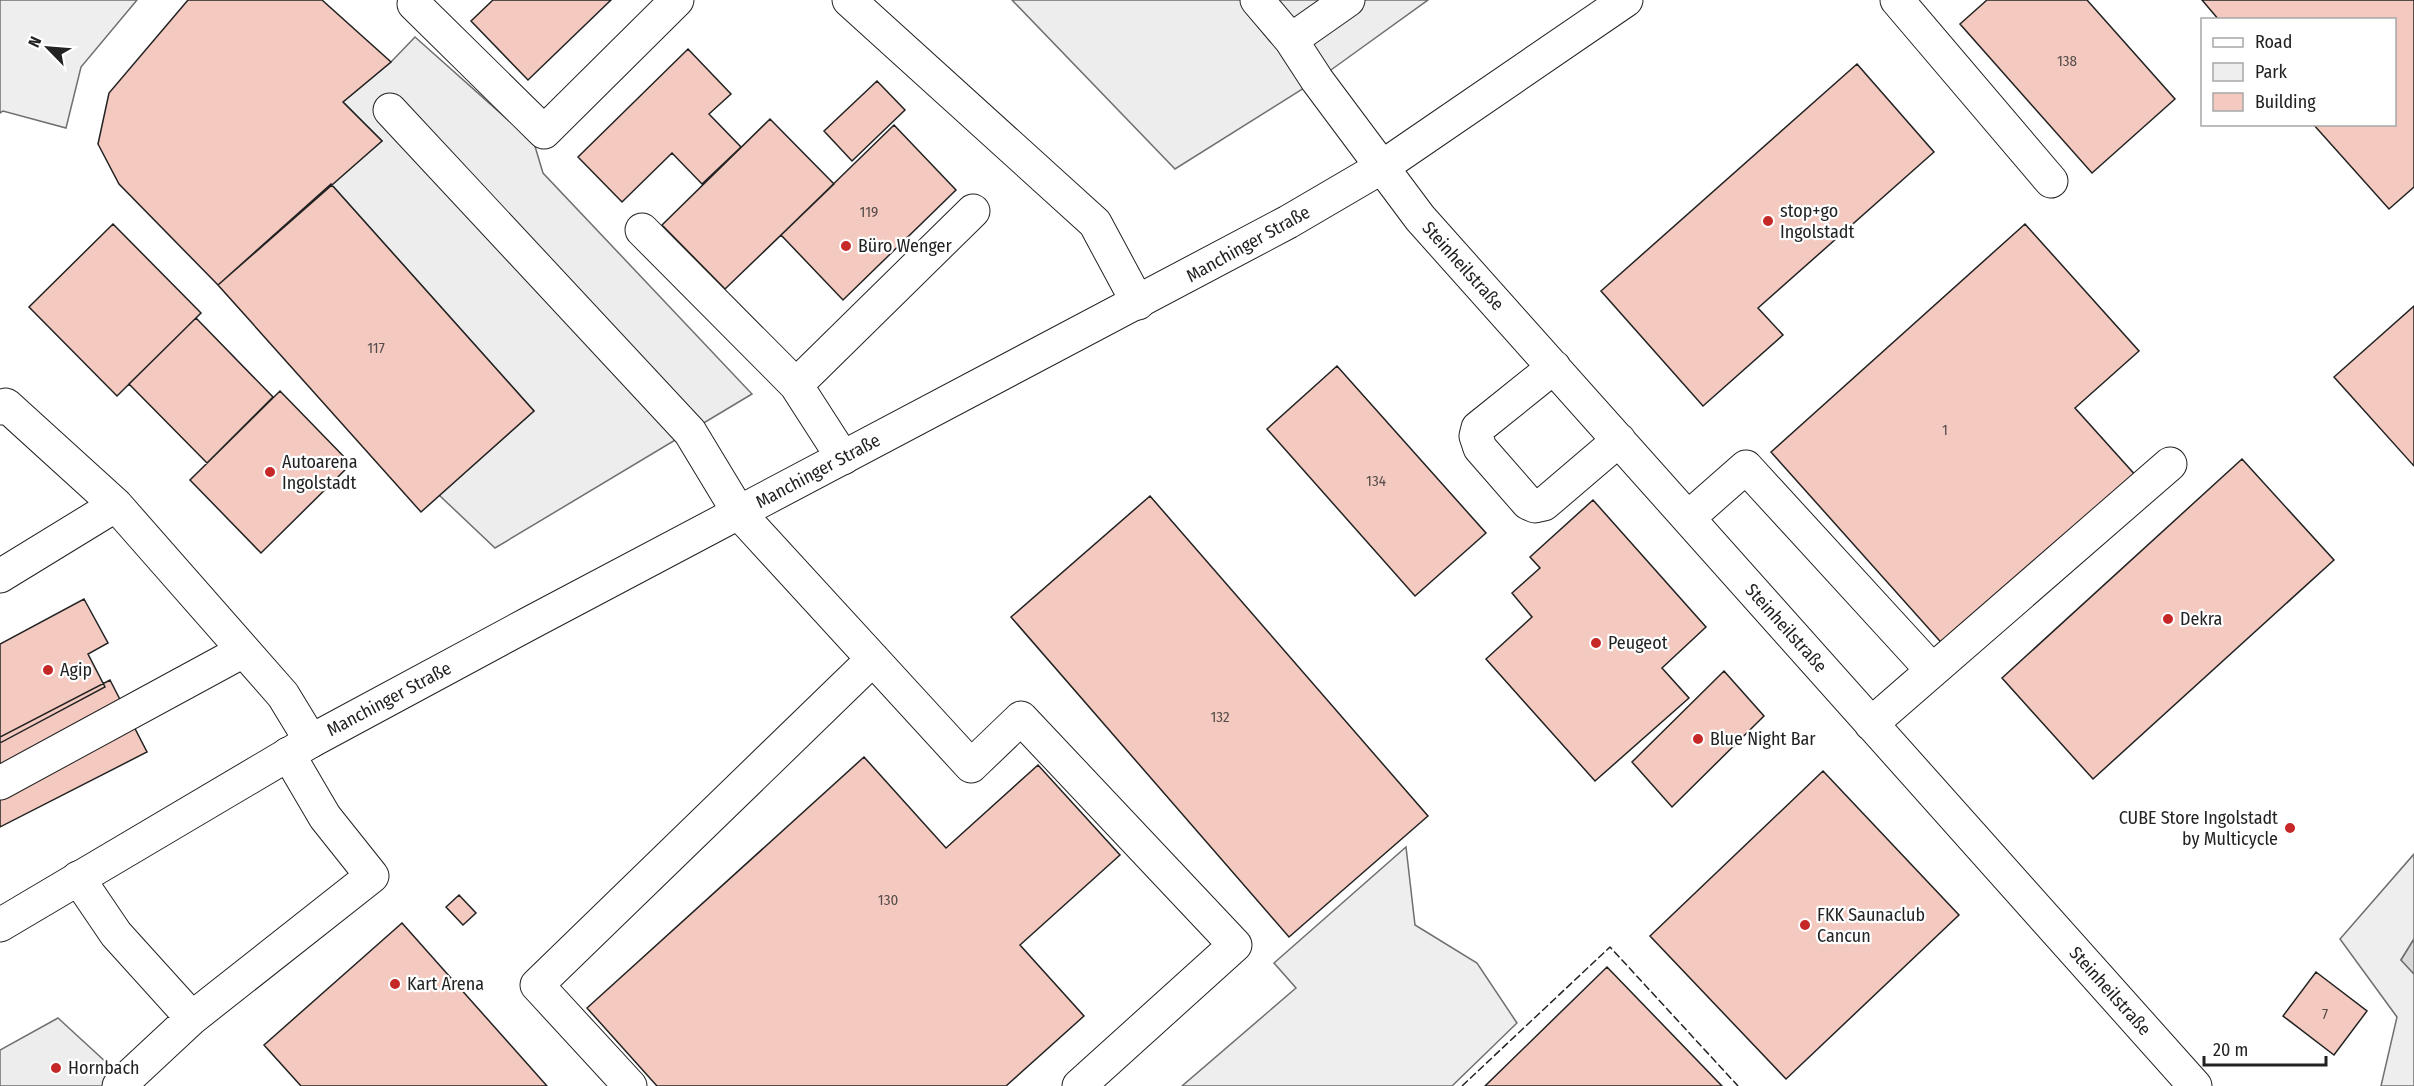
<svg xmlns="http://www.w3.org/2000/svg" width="2414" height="1086" viewBox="0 0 2414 1086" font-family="'Fira Sans Condensed',sans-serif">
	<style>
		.green { fill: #eee; stroke: #6f6f6f; stroke-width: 1.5 }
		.parking { fill: #ededed; stroke: #6f6f6f; stroke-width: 1.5 }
		.water { fill: #d9d9d9; stroke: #6f6f6f; stroke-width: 1.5 }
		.building { fill: #f3c9c0; stroke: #222; stroke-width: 1.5 }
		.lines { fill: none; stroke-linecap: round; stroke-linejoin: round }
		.minor-casing { stroke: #222; stroke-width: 35 }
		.major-casing { stroke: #222; stroke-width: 35 }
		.minor { stroke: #fff; stroke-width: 33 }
		.major { stroke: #fff; stroke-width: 33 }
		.fence { stroke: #222; stroke-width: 1.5; stroke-dasharray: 8 3; stroke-linecap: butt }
		.poi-dot { fill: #c62828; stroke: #fff; stroke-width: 2 }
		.labels { text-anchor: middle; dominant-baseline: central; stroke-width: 4.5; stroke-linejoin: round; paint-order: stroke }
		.number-label { font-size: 15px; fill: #564c4a }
		.poi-label { font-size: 18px; fill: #222; stroke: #fff; text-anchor: start }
		.street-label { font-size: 18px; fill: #222; stroke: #fff }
	</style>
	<rect width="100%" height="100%" fill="#fff"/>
	<path class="green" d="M 0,0 L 137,0 L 81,67 L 66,128 L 3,111 L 0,113 Z
		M 1406,847 L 1415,925 L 1477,963 L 1517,1023 L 1452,1086 L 1182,1086 L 1296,988 L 1274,963 Z
		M 2414,854 L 2414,939 L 2401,960 L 2414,974 L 2414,1086 L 2381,1086 L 2397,1017 L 2340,939 Z"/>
	<path class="parking" d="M 1012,0 L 1428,0 L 1317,80 L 1175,169 Z
		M 415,37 L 534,143 L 543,173 L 752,394 L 495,548 L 439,495 L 534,411 L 331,184 L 382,141 L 343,102 L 391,62 Z
		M 58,1018 L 132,1086 L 0,1086 L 0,1050 Z"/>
	<path class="water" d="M 2414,939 L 2414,974 L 2401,960 Z"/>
	<path class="building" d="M 188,0 L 322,0 L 391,62 L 343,102 L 382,141 L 218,285 L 119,184 L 98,144 L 109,93 Z
		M 493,0 L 611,0 L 528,80 L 471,21 Z
		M 1987,0 L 2087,0 L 2175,99 L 2092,173 L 1960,24 Z
		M 2202,0 L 2414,0 L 2414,187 L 2389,209 L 2313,124 L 2394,124 L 2394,20 L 2219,20 Z
		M 688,49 L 731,94 L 709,114 L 741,147 L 702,184 L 672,153 L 622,202 L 578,157 Z
		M 1857,64 L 1934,152 L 1758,308 L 1783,335 L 1703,406 L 1601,291 Z
		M 877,81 L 905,110 L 852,161 L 824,131 Z
		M 770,119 L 834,184 L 725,289 L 662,225 Z
		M 894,125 L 956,190 L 843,300 L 781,235 Z
		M 331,184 L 534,411 L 421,512 L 218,285 Z
		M 113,224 L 201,313 L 117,396 L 29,307 Z
		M 2025,224 L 2139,351 L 2075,408 L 2138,478 L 1947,649 L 1771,452 Z
		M 2414,306 L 2414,466 L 2334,377 Z
		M 196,318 L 273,397 L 207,463 L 129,384 Z
		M 1337,366 L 1486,533 L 1415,596 L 1267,429 Z
		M 280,391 L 351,464 L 261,553 L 190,480 Z
		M 2242,459 L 2334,560 L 2093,779 L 2002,678 Z
		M 1150,496 L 1428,816 L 1289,937 L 1011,617 Z
		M 1593,500 L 1706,627 L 1662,668 L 1689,698 L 1595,781 L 1486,659 L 1532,617 L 1512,593 L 1540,568 L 1530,557 Z
		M 84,599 L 108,643 L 88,654 L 105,687 L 0,743 L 0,644 Z
		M 1724,671 L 1764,716 L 1672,807 L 1632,762 Z
		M 110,680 L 147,752 L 0,827 L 0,737 Z
		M 864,757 L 946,848 L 1038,765 L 1120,855 L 1020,945 L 1084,1016 L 1006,1086 L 657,1086 L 587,1008 Z
		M 1823,771 L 1959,915 L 1786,1079 L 1650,936 Z
		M 459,895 L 476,913 L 463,925 L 446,907 Z
		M 402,923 L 547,1086 L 301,1086 L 264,1045 Z
		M 1607,967 L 1722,1086 L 1485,1086 Z
		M 2316,972 L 2367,1011 L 2334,1055 L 2283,1016 Z"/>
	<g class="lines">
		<g class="minor-casing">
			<path id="minor" d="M 849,0 L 1095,223 L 1138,303
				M 1257,0 L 1291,40 L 1317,80 L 1420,218 L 2195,1086
				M 1897,0 L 2051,181
				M 414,4 L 544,132 L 677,0
				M 1291,40 L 1348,0
				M 390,110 L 690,432 L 739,513 L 971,766 L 1021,718 L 1235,945 L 1079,1086
				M 642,230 L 796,385
				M 1554,367 L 1478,428 L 1476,436 L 1480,448 L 1528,503 L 1535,506 L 1544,504 L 1619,440
				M 0,408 L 6,405 L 116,505 L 283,695 L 311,741
				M 843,458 L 796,385 L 973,211
				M 1688,518 L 1746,467 L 1932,670
				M 0,576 L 116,505
				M 1871,724 L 2170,464
				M 0,783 L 243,651
				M 78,878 L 116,934 L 192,1018 L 372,876 L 325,817 L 288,754
				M 119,1086 L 192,1018
				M 630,1086 L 537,985 L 873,659"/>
		</g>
		<g class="major-casing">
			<path id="major" d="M 0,925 L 311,741 L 530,623 L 1288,222 L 1382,167 L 1626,0"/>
		</g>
		<use href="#minor" class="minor"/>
		<use href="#major" class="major"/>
		<path class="fence" d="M 1462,1086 L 1610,947 L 1738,1086"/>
	</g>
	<g class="poi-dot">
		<circle cx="1768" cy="221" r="6"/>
		<circle cx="846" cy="246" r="6"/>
		<circle cx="270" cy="472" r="6"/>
		<circle cx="2168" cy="619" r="6"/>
		<circle cx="1596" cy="643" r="6"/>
		<circle cx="48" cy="670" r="6"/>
		<circle cx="1698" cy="739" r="6"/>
		<circle cx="2290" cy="828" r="6"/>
		<circle cx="1805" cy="925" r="6"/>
		<circle cx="395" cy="984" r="6"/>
		<circle cx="56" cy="1068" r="6"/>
	</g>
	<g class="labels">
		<g class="number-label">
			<text x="2067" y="61">138</text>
			<text x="869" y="212">119</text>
			<text x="376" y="348">117</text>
			<text x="1945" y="430">1</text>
			<text x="1376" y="481">134</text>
			<text x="1220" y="717">132</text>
			<text x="888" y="900">130</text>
			<text x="2325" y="1014">7</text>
		</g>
		<g class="poi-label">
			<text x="1780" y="211">stop+go<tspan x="1780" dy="21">Ingolstadt</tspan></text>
			<text x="858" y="246">Büro Wenger</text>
			<text x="282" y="462">Autoarena<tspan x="282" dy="21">Ingolstadt</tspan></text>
			<text x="2180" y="619">Dekra</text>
			<text x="1608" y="643">Peugeot</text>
			<text x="60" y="670">Agip</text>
			<text x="1710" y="739">Blue Night Bar</text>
			<text x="2278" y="818" text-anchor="end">CUBE Store Ingolstadt<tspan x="2278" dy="21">by Multicycle</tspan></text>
			<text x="1817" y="915">FKK Saunaclub<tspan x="1817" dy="21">Cancun</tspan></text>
			<text x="407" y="984">Kart Arena</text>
			<text x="68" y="1068">Hornbach</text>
		</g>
		<g class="street-label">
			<text transform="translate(1248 244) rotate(-29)">Manchinger Straße</text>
			<text transform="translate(1463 266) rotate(48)">Steinheilstraße</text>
			<text transform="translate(818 471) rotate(-28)">Manchinger Straße</text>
			<text transform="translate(1786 628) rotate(48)">Steinheilstraße</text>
			<text transform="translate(389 699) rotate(-28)">Manchinger Straße</text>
			<text transform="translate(2110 991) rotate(48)">Steinheilstraße</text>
		</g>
	</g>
	<rect x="2201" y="18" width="195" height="108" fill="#ffffff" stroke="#a7a7a7" stroke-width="1.5"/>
	<rect x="2213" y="38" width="30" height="9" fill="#ffffff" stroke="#a7a7a7" stroke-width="1.5"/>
	<text x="2255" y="48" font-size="18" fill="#222222">Road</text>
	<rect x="2213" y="63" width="30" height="18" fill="#eeeeee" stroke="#a7a7a7" stroke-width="1.5"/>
	<text x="2255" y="78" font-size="18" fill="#222222">Park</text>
	<rect x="2213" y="93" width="30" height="18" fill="#f3c9c0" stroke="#a7a7a7" stroke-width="1.5"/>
	<text x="2255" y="108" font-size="18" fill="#222222">Building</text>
	<g transform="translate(48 48) rotate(295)" stroke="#ffffff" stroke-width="4.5" paint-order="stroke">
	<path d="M0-4.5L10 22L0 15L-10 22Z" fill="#222222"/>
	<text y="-9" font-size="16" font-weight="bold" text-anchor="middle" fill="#222222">N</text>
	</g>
	<path d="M2204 1056v9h122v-9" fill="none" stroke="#222222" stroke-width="3"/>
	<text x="2213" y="1056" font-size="18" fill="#222222" stroke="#ffffff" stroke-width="4.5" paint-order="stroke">20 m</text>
</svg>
